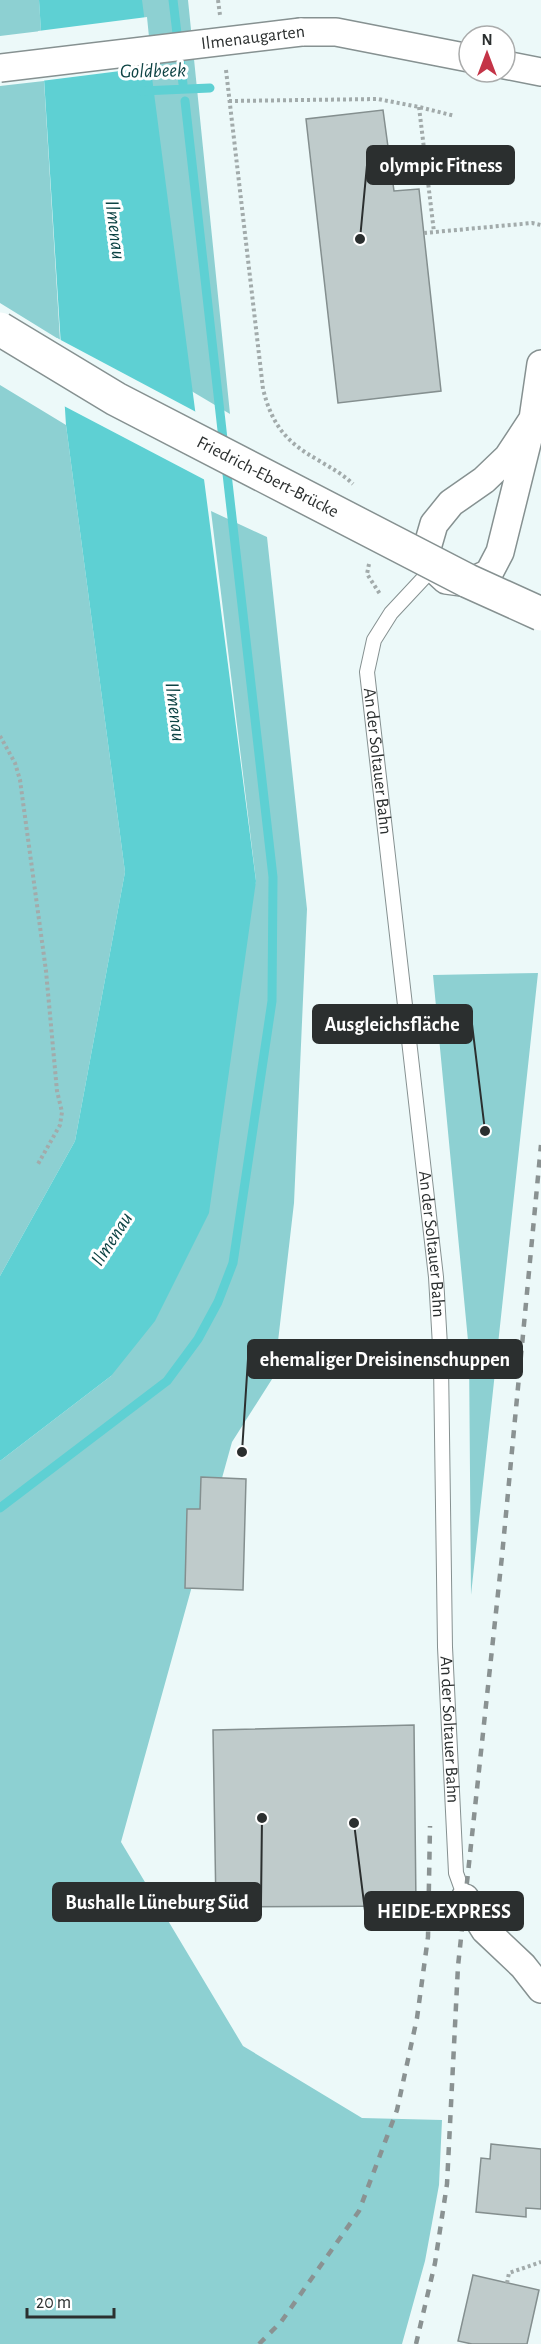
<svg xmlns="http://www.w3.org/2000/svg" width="541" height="2344" viewBox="0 0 541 2344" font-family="'Alegreya Sans',sans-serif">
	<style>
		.green { fill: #8dd0d2 }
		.water { fill: #5ed0d3 }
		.pier { fill: #ecf9f9 }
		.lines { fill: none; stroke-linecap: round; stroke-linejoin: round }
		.stream { stroke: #5ed0d3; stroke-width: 9 }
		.building { fill: #bfcbcb; stroke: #848f8f; stroke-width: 1.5 }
		.lane-casing { stroke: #869191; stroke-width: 16 }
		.street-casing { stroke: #869191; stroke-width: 30 }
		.path { stroke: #a2abab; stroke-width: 4; stroke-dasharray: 3 3; stroke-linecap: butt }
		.lane { stroke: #fff; stroke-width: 14 }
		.street { stroke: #fff; stroke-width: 27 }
		.rail { stroke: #8a9292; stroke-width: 4.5; stroke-dasharray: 8 8; stroke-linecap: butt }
		.street-bridge-casing { stroke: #869191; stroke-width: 30; stroke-linecap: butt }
		.secondary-bridge-casing { stroke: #869191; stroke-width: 36; stroke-linecap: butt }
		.street-bridge { stroke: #fff; stroke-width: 27 }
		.secondary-bridge { stroke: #fff; stroke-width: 33 }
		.labels { text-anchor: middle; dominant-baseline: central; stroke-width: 6; stroke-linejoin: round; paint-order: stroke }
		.street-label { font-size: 18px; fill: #2b2f2f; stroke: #fff }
		.water-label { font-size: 20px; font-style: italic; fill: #0d4344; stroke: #fff }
		.leader { fill: none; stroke: #2b2f2f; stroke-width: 2 }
		.callout-dot { fill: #2b2f2f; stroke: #fff; stroke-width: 2 }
		.callout { fill: #2b2f2f; stroke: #2b2f2f; stroke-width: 2 }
		.callout-label { font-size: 20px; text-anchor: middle; font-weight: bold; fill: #fff }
	</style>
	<rect width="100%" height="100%" fill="#ecf9f9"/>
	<path class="green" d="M 0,0 L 39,0 L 41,31 L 0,36 Z
		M 140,0 L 188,0 L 230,414 L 183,386 Z
		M 44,81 L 60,340 L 0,303 L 0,86 Z
		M 0,385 L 66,425 L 125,872 L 75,1141 L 0,1276 Z
		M 211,511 L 267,537 L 307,909 L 294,1203 L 274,1376 L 232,1442 L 121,1842 L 243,2046 L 362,2118 L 442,2120 L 439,2185 L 425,2261 L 402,2344 L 0,2344 L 0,1461 L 111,1376 L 256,881 Z
		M 538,973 L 471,1595 L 469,1351 L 433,975 Z"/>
	<path class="water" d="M 39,0 L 142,0 L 256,881 L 209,1213 L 155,1321 L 111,1376 L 0,1461 L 0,1276 L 75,1141 L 125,872 L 66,425 Z"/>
	<path class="pier" d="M 147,17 L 152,67 L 41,81 L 38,31 Z
		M 57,338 L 198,413 L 207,481 L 62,405 Z"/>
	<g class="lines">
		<path class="stream" d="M 173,0 L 183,84
			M 142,91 L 210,88
			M 185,101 L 224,448
			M 0,1508 L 167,1381 L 198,1339 L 218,1302 L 233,1263 L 272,1001 L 273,877 L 226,465"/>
	</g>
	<path class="building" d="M 383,110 L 394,191 L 419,189 L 441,391 L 338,403 L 306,119 Z
		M 201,1477 L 246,1479 L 243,1590 L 185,1588 L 187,1509 L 200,1509 Z
		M 414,1725 L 416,1906 L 216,1907 L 213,1730 Z
		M 491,2144 L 541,2149 L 541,2209 L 526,2208 L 526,2217 L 476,2212 L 481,2158 L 490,2159 Z
		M 473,2275 L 539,2290 L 527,2344 L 472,2344 L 458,2341 Z"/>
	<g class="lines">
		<g class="lane-casing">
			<g id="lane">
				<path id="s1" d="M 433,568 L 391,613 L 374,640 L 367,672 L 436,1277 L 441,1363 L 445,1647 L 456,1873 L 465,1898"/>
			</g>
		</g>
		<g class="street-casing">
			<path id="street" d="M 301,32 L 336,32 L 469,58
				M 505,65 L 541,72
				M 533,419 L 508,457 L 484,480 L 451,503 L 434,524 L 427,548 L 433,568 L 446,580 L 468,583 L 489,573 L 500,552 L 533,419 L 541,364
				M 465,1898 L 485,1930 L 523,1966 L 541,1989"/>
		</g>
		<path class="path" d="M 218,0 L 220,15
			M 485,34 L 494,36
			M 226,70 L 263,389 C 272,425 286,442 318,460 C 331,468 343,474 353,484
			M 229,101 L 378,99 L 419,107 L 455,116
			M 419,107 L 434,232
			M 424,233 L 532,223 L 541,225
			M 369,564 L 367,574 L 380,594
			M 0,736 L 15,763 L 20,780 L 46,971 L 57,1091 L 62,1112 L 60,1125 L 38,1164
			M 507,2283 L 509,2273 L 541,2262"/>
		<use href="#lane" class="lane"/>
		<use href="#street" class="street"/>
		<path class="rail" d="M 259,2344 L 281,2322 L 359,2211 L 397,2110 L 417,2018 L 428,1937 L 430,1826
			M 416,2344 L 435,2263 L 447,2184 L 458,1966 L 502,1556 L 541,1145"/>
		<g class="street-bridge-casing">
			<path id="street-bridge" d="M 0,68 L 301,32"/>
		</g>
		<g class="secondary-bridge-casing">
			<g id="secondary-bridge">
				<path id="s2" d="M 0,329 L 116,399 L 468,581 L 541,614"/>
			</g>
		</g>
		<use href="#street-bridge" class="street-bridge"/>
		<use href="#secondary-bridge" class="secondary-bridge"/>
	</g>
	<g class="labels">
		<g class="street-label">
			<text transform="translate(253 38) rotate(-7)">Ilmenaugarten</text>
			<text stroke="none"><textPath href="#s2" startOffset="306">Friedrich-Ebert-Brücke</textPath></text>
			<text stroke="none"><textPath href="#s1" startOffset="216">An der Soltauer Bahn</textPath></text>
			<text stroke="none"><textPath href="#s1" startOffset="702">An der Soltauer Bahn</textPath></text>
			<text stroke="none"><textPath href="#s1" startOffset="1188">An der Soltauer Bahn</textPath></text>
		</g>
		<g class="water-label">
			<text transform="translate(153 71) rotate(-1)">Goldbeek</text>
			<text transform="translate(115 230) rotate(83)">Ilmenau</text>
			<text transform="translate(175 712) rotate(83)">Ilmenau</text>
			<text transform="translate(112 1239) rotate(-57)">Ilmenau</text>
		</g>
	</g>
	<path class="leader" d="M360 239L367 165M485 1131L472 1024M242 1452L248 1359M262 1818L261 1902M354 1823L365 1911"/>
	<g class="callout-dot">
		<circle cx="360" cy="239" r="6"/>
		<circle cx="485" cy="1131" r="6"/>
		<circle cx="242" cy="1452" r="6"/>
		<circle cx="262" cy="1818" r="6"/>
		<circle cx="354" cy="1823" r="6"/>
	</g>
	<g class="callout">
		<rect x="367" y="146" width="147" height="38" rx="6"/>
		<rect x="313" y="1005" width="159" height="38" rx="6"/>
		<rect x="248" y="1340" width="274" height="38" rx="6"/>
		<rect x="53" y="1883" width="208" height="38" rx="6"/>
		<rect x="365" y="1892" width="158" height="38" rx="6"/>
	</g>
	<g class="callout-label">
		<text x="441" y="172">olympic Fitness</text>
		<text x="392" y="1031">Ausgleichsfläche</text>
		<text x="385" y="1366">ehemaliger Dreisinenschuppen</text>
		<text x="157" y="1909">Bushalle Lüneburg Süd</text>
		<text x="444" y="1918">HEIDE-EXPRESS</text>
	</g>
	<g transform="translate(487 54)"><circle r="28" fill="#ffffff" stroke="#aaacac" stroke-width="1.5"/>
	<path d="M0-4.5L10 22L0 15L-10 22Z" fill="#c43447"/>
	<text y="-9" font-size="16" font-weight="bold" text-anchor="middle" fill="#2b2f2f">N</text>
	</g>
	<path d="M27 2308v9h87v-9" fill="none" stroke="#2b2f2f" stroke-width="3"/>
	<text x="36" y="2308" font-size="18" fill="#2b2f2f" stroke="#ffffff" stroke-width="4.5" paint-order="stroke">20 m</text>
</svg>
